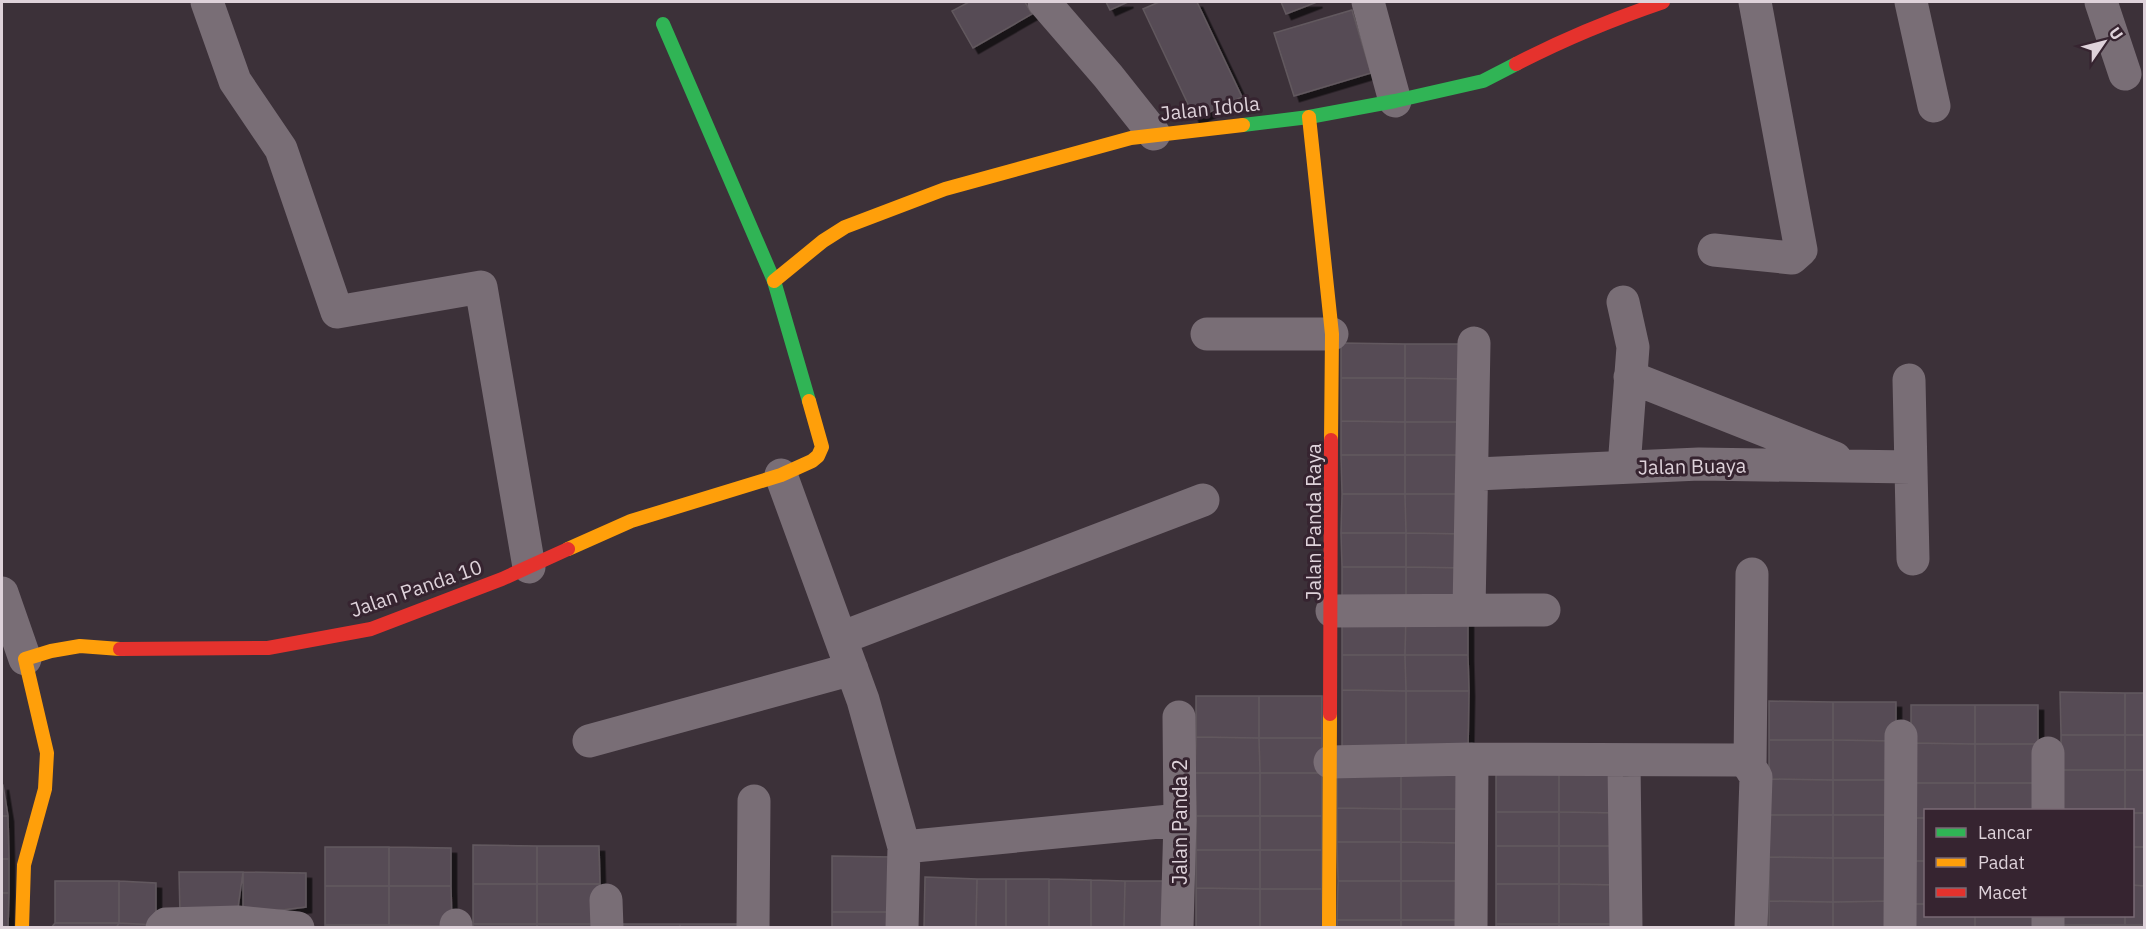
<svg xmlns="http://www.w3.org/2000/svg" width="2146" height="929" viewBox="0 0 2146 929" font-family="'IBM Plex Sans',sans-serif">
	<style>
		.building { fill: #574c54; stroke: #62595f; stroke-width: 1.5; filter: url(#shadow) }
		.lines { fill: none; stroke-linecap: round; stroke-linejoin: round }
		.street { stroke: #796e76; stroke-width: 33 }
		.fast { stroke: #30b455; stroke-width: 14 }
		.slow { stroke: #ff9f0a; stroke-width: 14 }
		.jam { stroke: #e5322d; stroke-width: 14 }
		.labels { text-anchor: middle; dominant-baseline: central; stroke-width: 6; stroke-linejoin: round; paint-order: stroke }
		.street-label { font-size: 20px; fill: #ded2da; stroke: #362430 }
	</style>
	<defs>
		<filter id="shadow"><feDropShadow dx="5.5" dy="5.5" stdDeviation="0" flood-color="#0009"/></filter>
	</defs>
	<rect width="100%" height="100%" fill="#3c3139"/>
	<path class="building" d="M 969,2 L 1025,2 L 1032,14 L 973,48 L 952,11 Z
		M 1106,2 L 1128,2 L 1110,10 Z
		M 1159,2 L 1197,2 L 1242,97 L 1195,119 L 1143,9 Z
		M 1281,2 L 1317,2 L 1286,14 Z
		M 1352,10 L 1371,73 L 1294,96 L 1274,33 Z
		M 1341,343 L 1405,344 L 1405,378 L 1341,378 Z
		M 1405,344 L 1467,344 L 1468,379 L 1405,378 Z
		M 1341,378 L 1405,378 L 1405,422 L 1341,421 Z
		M 1405,378 L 1468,379 L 1468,422 L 1405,422 Z
		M 1341,421 L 1405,422 L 1405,455 L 1341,455 Z
		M 1405,422 L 1468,422 L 1468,455 L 1405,455 Z
		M 1341,455 L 1405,455 L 1405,494 L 1342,494 Z
		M 1405,455 L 1468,455 L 1468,494 L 1405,494 Z
		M 1342,494 L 1405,494 L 1406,533 L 1341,533 Z
		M 1405,494 L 1468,494 L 1468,534 L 1406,533 Z
		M 1341,533 L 1406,533 L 1406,567 L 1342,567 Z
		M 1406,533 L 1468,534 L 1468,568 L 1406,567 Z
		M 1342,567 L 1406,567 L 1406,609 L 1342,608 Z
		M 1406,567 L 1468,568 L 1468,608 L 1406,609 Z
		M 1406,613 L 1405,655 L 1342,655 L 1342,614 Z
		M 1406,613 L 1468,615 L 1468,655 L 1405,655 Z
		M 1342,655 L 1405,655 L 1406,691 L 1342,690 Z
		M 1405,655 L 1468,655 L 1469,691 L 1406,691 Z
		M 1342,690 L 1406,691 L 1406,752 L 1342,752 Z
		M 1406,691 L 1469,691 L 1468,752 L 1406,752 Z
		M 2060,692 L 2125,693 L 2125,735 L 2061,735 Z
		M 2125,693 L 2144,693 L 2144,735 L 2125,735 Z
		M 1196,696 L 1259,696 L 1259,738 L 1196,737 Z
		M 1259,696 L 1322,696 L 1322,738 L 1259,738 Z
		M 1769,701 L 1833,702 L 1833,740 L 1769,740 Z
		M 1833,702 L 1896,702 L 1896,741 L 1833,740 Z
		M 1911,705 L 1975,705 L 1975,744 L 1911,743 Z
		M 1975,705 L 2038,705 L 2038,744 L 1975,744 Z
		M 2061,735 L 2125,735 L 2125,770 L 2061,770 Z
		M 2125,735 L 2144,735 L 2144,770 L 2125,770 Z
		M 1196,737 L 1259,738 L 1260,773 L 1195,773 Z
		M 1259,738 L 1322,738 L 1322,773 L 1260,773 Z
		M 1769,740 L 1833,740 L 1833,780 L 1769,779 Z
		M 1833,740 L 1896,741 L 1895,780 L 1833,780 Z
		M 1911,743 L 1975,744 L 1975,783 L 1911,783 Z
		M 1975,744 L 2038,744 L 2038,783 L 1975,783 Z
		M 1337,765 L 1401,765 L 1401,809 L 1337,808 Z
		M 1401,765 L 1463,766 L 1464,809 L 1401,809 Z
		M 1496,769 L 1559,769 L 1559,812 L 1496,812 Z
		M 1559,769 L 1622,769 L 1622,813 L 1559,812 Z
		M 2061,770 L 2125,770 L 2125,810 L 2061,810 Z
		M 2125,770 L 2144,770 L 2144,813 L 2132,813 L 2132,810 L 2125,810 Z
		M 1195,773 L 1260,773 L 1260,816 L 1196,816 Z
		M 1260,773 L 1322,773 L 1322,816 L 1260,816 Z
		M 1769,779 L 1833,780 L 1833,815 L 1769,815 Z
		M 1833,780 L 1895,780 L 1895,815 L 1833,815 Z
		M 1911,783 L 1975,783 L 1975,810 L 1926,810 L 1926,818 L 1912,818 Z
		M 1975,783 L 2038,783 L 2038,810 L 1975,810 Z
		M 2,785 L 3,785 L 8,816 L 2,816 Z
		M 1337,808 L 1401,809 L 1401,842 L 1337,842 Z
		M 1401,809 L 1464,809 L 1463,843 L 1401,842 Z
		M 1496,812 L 1559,812 L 1559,846 L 1496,846 Z
		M 1559,812 L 1622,813 L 1622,846 L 1559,846 Z
		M 2132,813 L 2144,813 L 2144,847 L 2132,847 Z
		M 1769,815 L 1833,815 L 1833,858 L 1769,857 Z
		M 1833,815 L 1895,815 L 1895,858 L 1833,858 Z
		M 2,816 L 8,816 L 9,859 L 2,859 Z
		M 1196,816 L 1260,816 L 1260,850 L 1196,850 Z
		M 1260,816 L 1322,816 L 1322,850 L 1260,850 Z
		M 1912,818 L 1926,818 L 1926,861 L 1912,861 Z
		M 1337,842 L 1401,842 L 1401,881 L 1338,881 Z
		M 1401,842 L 1463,843 L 1464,881 L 1401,881 Z
		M 473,845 L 537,846 L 537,884 L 473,884 Z
		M 537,846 L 599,846 L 600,884 L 537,884 Z
		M 1496,846 L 1559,846 L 1559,884 L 1496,884 Z
		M 1559,846 L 1622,846 L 1622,885 L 1559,884 Z
		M 325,847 L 389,847 L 389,886 L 325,886 Z
		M 389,847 L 451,848 L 451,886 L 389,886 Z
		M 2132,847 L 2144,847 L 2144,886 L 2132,885 Z
		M 1196,850 L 1260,850 L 1260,889 L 1196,888 Z
		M 1260,850 L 1322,850 L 1322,889 L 1260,889 Z
		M 832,856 L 894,857 L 894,912 L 832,912 Z
		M 1769,857 L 1833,858 L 1833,902 L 1769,901 Z
		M 1833,858 L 1895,858 L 1896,901 L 1833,902 Z
		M 2,859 L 9,859 L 9,893 L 2,893 Z
		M 1912,861 L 1926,861 L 1926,904 L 1912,904 Z
		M 179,872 L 243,872 L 238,908 L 180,915 Z
		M 243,872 L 306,873 L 306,907 L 243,915 Z
		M 925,877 L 977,879 L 976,928 L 924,928 Z
		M 977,879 L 1006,879 L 1006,928 L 976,928 Z
		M 1006,879 L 1049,879 L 1049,928 L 1006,928 Z
		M 1049,879 L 1091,880 L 1091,928 L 1049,928 Z
		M 1091,880 L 1125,881 L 1124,928 L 1091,928 Z
		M 55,881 L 119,881 L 119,923 L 55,923 Z
		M 119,881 L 156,883 L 156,925 L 119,923 Z
		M 1125,881 L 1168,881 L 1168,928 L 1124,928 Z
		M 1338,881 L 1401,881 L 1401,920 L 1337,920 Z
		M 1401,881 L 1464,881 L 1464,920 L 1401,920 Z
		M 473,884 L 537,884 L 537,924 L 473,924 Z
		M 537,884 L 600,884 L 599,924 L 537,924 Z
		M 1496,884 L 1559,884 L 1559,924 L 1496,924 Z
		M 1559,884 L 1622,885 L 1622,924 L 1559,924 Z
		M 2132,885 L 2144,886 L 2144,925 L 2125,925 L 2125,916 L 2132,916 Z
		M 325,886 L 389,886 L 389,925 L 325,925 Z
		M 389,886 L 451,886 L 452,926 L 389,925 Z
		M 1196,888 L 1260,889 L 1260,928 L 1196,928 Z
		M 1260,889 L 1322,889 L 1323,928 L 1260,928 Z
		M 2,893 L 9,893 L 8,928 L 2,928 Z
		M 1769,901 L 1833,902 L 1833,928 L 1769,928 Z
		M 1896,901 L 1896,928 L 1833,928 L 1833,902 Z
		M 1912,904 L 1926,904 L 1926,916 L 1975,916 L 1975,928 L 1912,928 Z
		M 832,912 L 894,912 L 894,928 L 832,928 Z
		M 1975,916 L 2038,916 L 2038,928 L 1975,928 Z
		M 2061,916 L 2125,916 L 2125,925 L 2061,925 Z
		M 1337,920 L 1401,920 L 1401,928 L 1337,928 Z
		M 1401,920 L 1464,920 L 1464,928 L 1401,928 Z
		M 55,923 L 119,923 L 116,928 L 51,928 Z
		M 119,923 L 156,925 L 156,928 L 116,928 Z
		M 473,924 L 537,924 L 537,928 L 473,928 Z
		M 537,924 L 599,924 L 599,928 L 537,928 Z
		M 616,924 L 680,924 L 680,928 L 616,928 Z
		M 680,924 L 742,924 L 742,928 L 680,928 Z
		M 1496,924 L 1559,924 L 1559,928 L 1496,928 Z
		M 1559,924 L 1622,924 L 1622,928 L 1559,928 Z
		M 325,925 L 389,925 L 389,928 L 325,928 Z
		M 389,925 L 452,926 L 452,928 L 389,928 Z
		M 2061,925 L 2125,925 L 2125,928 L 2061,928 Z
		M 2125,925 L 2144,925 L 2144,928 L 2125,928 Z"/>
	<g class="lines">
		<path class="street" d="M 207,2 L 235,81 L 281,149 L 337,312 L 481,287 L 529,567
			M 1044,2 L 1108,76 L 1154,134
			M 1368,2 L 1395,101
			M 1911,2 L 1934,106
			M 2101,2 L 2125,74
			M 1714,250 L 1792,258 L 1801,250 L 1755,2
			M 1623,302 L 1633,347 L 1624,467
			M 1207,334 L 1332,334
			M 1630,377 L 1835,458
			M 1909,380 L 1913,559
			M 1472,470 L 1477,474 L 1699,464 L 1911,467
			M 781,475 L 863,700 L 904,847 L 902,928
			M 2,593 L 25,659
			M 1469,610 L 1474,343
			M 1332,611 L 1544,610
			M 841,638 L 1203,500
			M 589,741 L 852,669
			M 1624,761 L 1626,928
			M 1330,762 L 1472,759 L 1738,760 L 1744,761 L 1750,767
			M 2048,810 L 2048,753
			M 904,847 L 1180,820
			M 606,900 L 607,928
			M 456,925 L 456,928
			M 162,928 L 166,924 L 238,922 L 298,928
			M 753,928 L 754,801
			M 1177,928 L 1180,820 L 1179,717
			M 1471,928 L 1472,759
			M 1751,928 L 1756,777 L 1750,767 L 1752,574
			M 1900,928 L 1901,736
			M 2048,928 L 2048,916"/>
		<path class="fast" d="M 663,24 L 774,281 L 809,401
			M 1243,125 L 1309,117 L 1395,101 L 1483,81 L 1516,64"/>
		<path class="slow" d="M 1309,117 L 1332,334 L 1331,440
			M 774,281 L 823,241 L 845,227 L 945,189 L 1131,138 L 1243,125
			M 568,549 L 631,521 L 781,475 L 812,461 L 818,456 L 822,447 L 809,401
			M 22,928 L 24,865 L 45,789 L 47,753 L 25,659 L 51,651 L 80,646 L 120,649
			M 1329,928 L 1330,714"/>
		<path class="jam" d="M 1516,64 C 1564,39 1613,19 1663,2
			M 120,649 L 268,648 L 371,629 L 502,579 L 568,549
			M 1330,714 L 1331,440"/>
	</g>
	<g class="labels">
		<g class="street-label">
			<text transform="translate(1210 108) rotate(-6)">Jalan Idola</text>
			<text transform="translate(1692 466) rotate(-1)">Jalan Buaya</text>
			<text transform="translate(1313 522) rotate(-90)">Jalan Panda Raya</text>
			<text transform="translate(416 588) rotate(-19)">Jalan Panda 10</text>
			<text transform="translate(1179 822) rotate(-90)">Jalan Panda 2</text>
		</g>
	</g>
	<rect width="2146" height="929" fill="none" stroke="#ded2da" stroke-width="6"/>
	<rect x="1924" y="809" width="210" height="108" fill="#362430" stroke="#796a74" stroke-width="1.5"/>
	<rect x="1936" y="828" width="30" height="9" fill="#30b455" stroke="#796a74" stroke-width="1.5"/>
	<text x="1978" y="839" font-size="18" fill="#ded2da">Lancar</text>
	<rect x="1936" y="858" width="30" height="9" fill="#ff9f0a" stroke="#796a74" stroke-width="1.5"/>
	<text x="1978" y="869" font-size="18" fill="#ded2da">Padat</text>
	<rect x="1936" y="888" width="30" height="9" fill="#e5322d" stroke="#796a74" stroke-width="1.5"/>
	<text x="1978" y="899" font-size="18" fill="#ded2da">Macet</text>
	<g transform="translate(2104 42) rotate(55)" stroke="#362430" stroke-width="4.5" paint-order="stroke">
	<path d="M0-4.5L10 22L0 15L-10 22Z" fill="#ded2da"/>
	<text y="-9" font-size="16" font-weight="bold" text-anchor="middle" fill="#ded2da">U</text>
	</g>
</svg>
